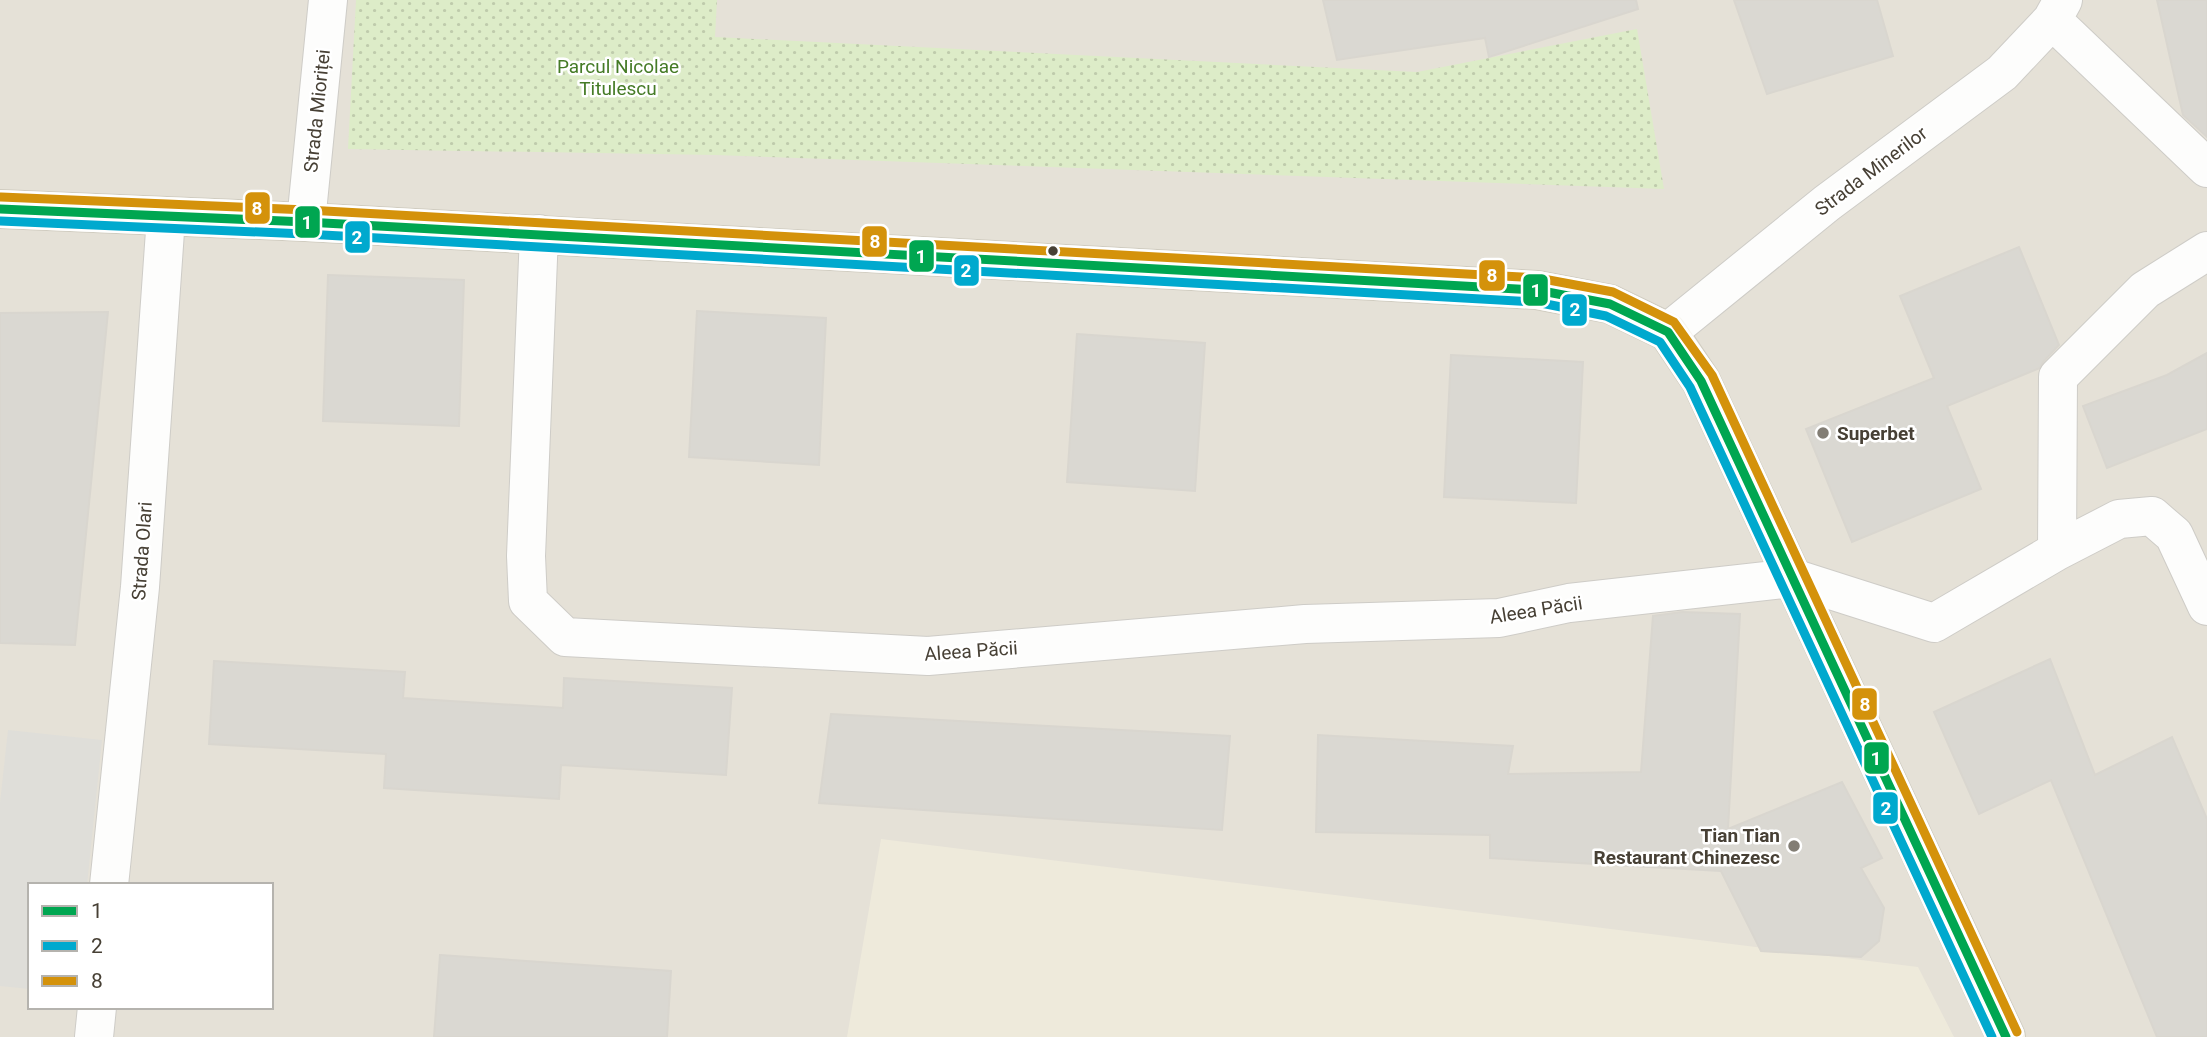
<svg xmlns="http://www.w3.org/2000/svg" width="2207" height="1037" viewBox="0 0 2207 1037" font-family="Roboto,sans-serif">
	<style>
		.residential { fill: #e5e1d7; fill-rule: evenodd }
		.education { fill: #eeeadb }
		.grass { fill: url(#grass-dots) }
		.parking { fill: #dfded9 }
		.building { fill: #dad8d2; stroke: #d9d6cf; stroke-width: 2 }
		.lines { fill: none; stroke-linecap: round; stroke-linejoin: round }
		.street-casing { stroke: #ceccc7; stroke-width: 40 }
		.secondary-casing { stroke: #d0ccc0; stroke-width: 40 }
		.street { stroke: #fdfdfc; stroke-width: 38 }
		.secondary { stroke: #f7f5ee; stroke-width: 38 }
		.bus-1-casing { stroke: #fff; stroke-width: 14 }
		.bus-2-casing { stroke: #fff; stroke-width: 14 }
		.bus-3-casing { stroke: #fff; stroke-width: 14 }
		.bus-1 { stroke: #00a651; stroke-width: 9 }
		.bus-2 { stroke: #00a9ce; stroke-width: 9 }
		.bus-3 { stroke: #d4920b; stroke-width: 9 }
		.bus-dot { fill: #474035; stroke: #fff; stroke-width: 2.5 }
		.poi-dot { fill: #827d74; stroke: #fff; stroke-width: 2.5 }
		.labels { text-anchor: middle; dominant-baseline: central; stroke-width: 5; stroke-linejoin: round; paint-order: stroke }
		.park-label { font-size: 19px; fill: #457b26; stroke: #fff }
		.street-label { font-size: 19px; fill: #474035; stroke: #fff }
		.poi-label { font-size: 19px; font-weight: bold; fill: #474035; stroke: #fff; text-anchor: start }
		.line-badge { stroke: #fff; stroke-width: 2.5 }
		.badge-label { font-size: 19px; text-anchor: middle; font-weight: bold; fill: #fff }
	</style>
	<defs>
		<pattern id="grass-dots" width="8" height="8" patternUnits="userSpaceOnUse" patternTransform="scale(1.75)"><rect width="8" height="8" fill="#ddecc8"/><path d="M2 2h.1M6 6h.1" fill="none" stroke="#bfcbac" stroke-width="1.8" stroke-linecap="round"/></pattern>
	</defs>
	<rect width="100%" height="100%" fill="#f0efea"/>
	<path class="residential" d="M 0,0 L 2207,0 L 2207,1037 L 0,1037 ZM 30,885 L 271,885 L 271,1007 L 30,1007 Z"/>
	<path class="education" d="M 881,839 L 1918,967 L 1954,1037 L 847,1037 Z"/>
	<path class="grass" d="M 356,0 L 717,0 L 715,37 L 1417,72 L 1637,29 L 1664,189 L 715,155 L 348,149 Z"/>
	<path class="parking" d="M 8,730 L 102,740 L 87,885 L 30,885 L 30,989 L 0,986 L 0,803 Z"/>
	<path class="building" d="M 1323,0 L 1636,0 L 1638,9 L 1489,57 L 1485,38 L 1337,60 Z
		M 1734,0 L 1877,0 L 1893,56 L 1767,94 Z
		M 2157,0 L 2207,0 L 2207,137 L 2183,115 Z
		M 2019,247 L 2059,345 L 2043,362 L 2040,368 L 1947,406 L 1981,489 L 1852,542 L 1806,429 L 1934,378 L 1900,296 Z
		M 328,275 L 464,280 L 459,426 L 323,421 Z
		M 697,311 L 826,318 L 819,465 L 689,457 Z
		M 108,312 L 75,645 L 0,643 L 0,313 Z
		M 1077,334 L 1205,343 L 1195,491 L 1067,482 Z
		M 2207,353 L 2207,429 L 2107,468 L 2083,406 L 2167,375 Z
		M 1451,355 L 1583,362 L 1576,503 L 1444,497 Z
		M 1682,612 L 1740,614 L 1728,829 L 1842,782 L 1882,858 L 1861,868 L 1884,908 L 1879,941 L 1861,957 L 1761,951 L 1721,871 L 1490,858 L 1490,835 L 1316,832 L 1318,735 L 1513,746 L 1508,774 L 1641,772 L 1653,616 Z
		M 2050,659 L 2095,775 L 2172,737 L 2207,819 L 2207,1037 L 2157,1037 L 2051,780 L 1979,814 L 1934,712 Z
		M 214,661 L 405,672 L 403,698 L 563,708 L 564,678 L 732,688 L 726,775 L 561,765 L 559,799 L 384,788 L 386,754 L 209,744 Z
		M 831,714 L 1230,736 L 1222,830 L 819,803 Z
		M 440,955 L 671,971 L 667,1037 L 434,1037 Z"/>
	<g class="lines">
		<g class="street-casing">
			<path id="street" d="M 2052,20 L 2207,168
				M 306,222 L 328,0
				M 539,234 L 526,556 L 528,601 L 565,637 L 928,656 L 1305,624 L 1499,618 L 1569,603 L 1793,578 L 1934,623 L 2057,551 L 2119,519 L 2152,516 L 2174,535 L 2207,606
				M 1668,332 L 1827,203 L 2002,73 L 2052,20 L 2063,0
				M 2057,551 L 2058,377 L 2145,290 L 2207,251
				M 109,885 L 140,587 L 166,217
				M 94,1037 L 97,1007"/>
		</g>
		<g class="secondary-casing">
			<path id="secondary" d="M 0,209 L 306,222 L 1537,290 L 1610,304 L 1668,332 L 1701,381 L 2006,1037"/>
		</g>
		<use href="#street" class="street"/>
		<use href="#secondary" class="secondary"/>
		<g class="bus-1-casing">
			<path id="bus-1" d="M 0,209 L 306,222 L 1537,290 L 1610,304 L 1668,332 L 1701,381 L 2006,1037"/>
		</g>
		<g class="bus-2-casing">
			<path id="bus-2" d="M 0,221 L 305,234 L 1536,302 L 1606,316 L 1660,342 L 1690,387 L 1992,1037"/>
		</g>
		<g class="bus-3-casing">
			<path id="bus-3" d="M 1,197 L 307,210 L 1538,278 L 1613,292 L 1674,322 L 1712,375 L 2017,1032"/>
		</g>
		<use href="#bus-1" class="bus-1"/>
		<use href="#bus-2" class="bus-2"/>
		<use href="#bus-3" class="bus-3"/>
	</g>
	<circle class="bus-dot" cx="1053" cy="251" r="6"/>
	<g class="poi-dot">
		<circle cx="1823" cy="433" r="7"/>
		<circle cx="1794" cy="846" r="7"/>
	</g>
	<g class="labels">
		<g class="park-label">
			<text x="618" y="66">Parcul Nicolae<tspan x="618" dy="22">Titulescu</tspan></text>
		</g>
		<g class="street-label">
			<text transform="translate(317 111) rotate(-84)">Strada Mioriței</text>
			<text transform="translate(1871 171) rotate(-37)">Strada Minerilor</text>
			<text transform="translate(142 551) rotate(-86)">Strada Olari</text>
			<text transform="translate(1536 610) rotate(-9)">Aleea Păcii</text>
			<text transform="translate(971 651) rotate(-4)">Aleea Păcii</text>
		</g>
		<g class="poi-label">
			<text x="1837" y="433">Superbet</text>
			<text x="1780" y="835" text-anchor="end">Tian Tian<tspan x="1780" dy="22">Restaurant Chinezesc</tspan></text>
		</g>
	</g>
	<g class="line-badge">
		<rect x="244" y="191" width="27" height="34" rx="7" fill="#d4920b"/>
		<rect x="294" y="205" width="27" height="34" rx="7" fill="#00a651"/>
		<rect x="344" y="220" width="27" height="34" rx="7" fill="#00a9ce"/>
		<rect x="861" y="225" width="27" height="33" rx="7" fill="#d4920b"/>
		<rect x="908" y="239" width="27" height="34" rx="7" fill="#00a651"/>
		<rect x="953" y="254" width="27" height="33" rx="7" fill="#00a9ce"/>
		<rect x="1478" y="259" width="28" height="33" rx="7" fill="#d4920b"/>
		<rect x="1522" y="273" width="27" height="34" rx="7" fill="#00a651"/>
		<rect x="1561" y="293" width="27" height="34" rx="7" fill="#00a9ce"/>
		<rect x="1851" y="687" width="27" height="34" rx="7" fill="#d4920b"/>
		<rect x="1863" y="741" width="27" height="34" rx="7" fill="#00a651"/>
		<rect x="1872" y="791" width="27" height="34" rx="7" fill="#00a9ce"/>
	</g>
	<g class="badge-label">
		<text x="257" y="215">8</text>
		<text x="307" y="229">1</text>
		<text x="357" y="244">2</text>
		<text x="875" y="248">8</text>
		<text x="921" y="263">1</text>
		<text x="966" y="277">2</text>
		<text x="1492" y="282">8</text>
		<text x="1536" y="297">1</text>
		<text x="1575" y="316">2</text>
		<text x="1865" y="711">8</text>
		<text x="1876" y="765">1</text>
		<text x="1886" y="815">2</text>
	</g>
	<rect x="28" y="883" width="245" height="126" fill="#ffffff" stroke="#b5b3ae" stroke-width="2"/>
	<rect x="42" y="906" width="35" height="10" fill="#00a651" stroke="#b5b3ae" stroke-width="2"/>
	<text x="91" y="918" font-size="21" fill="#474035">1</text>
	<rect x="42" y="941" width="35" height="10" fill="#00a9ce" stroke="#b5b3ae" stroke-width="2"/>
	<text x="91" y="953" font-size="21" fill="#474035">2</text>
	<rect x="42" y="976" width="35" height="10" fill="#d4920b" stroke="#b5b3ae" stroke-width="2"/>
	<text x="91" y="988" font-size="21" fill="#474035">8</text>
</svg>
